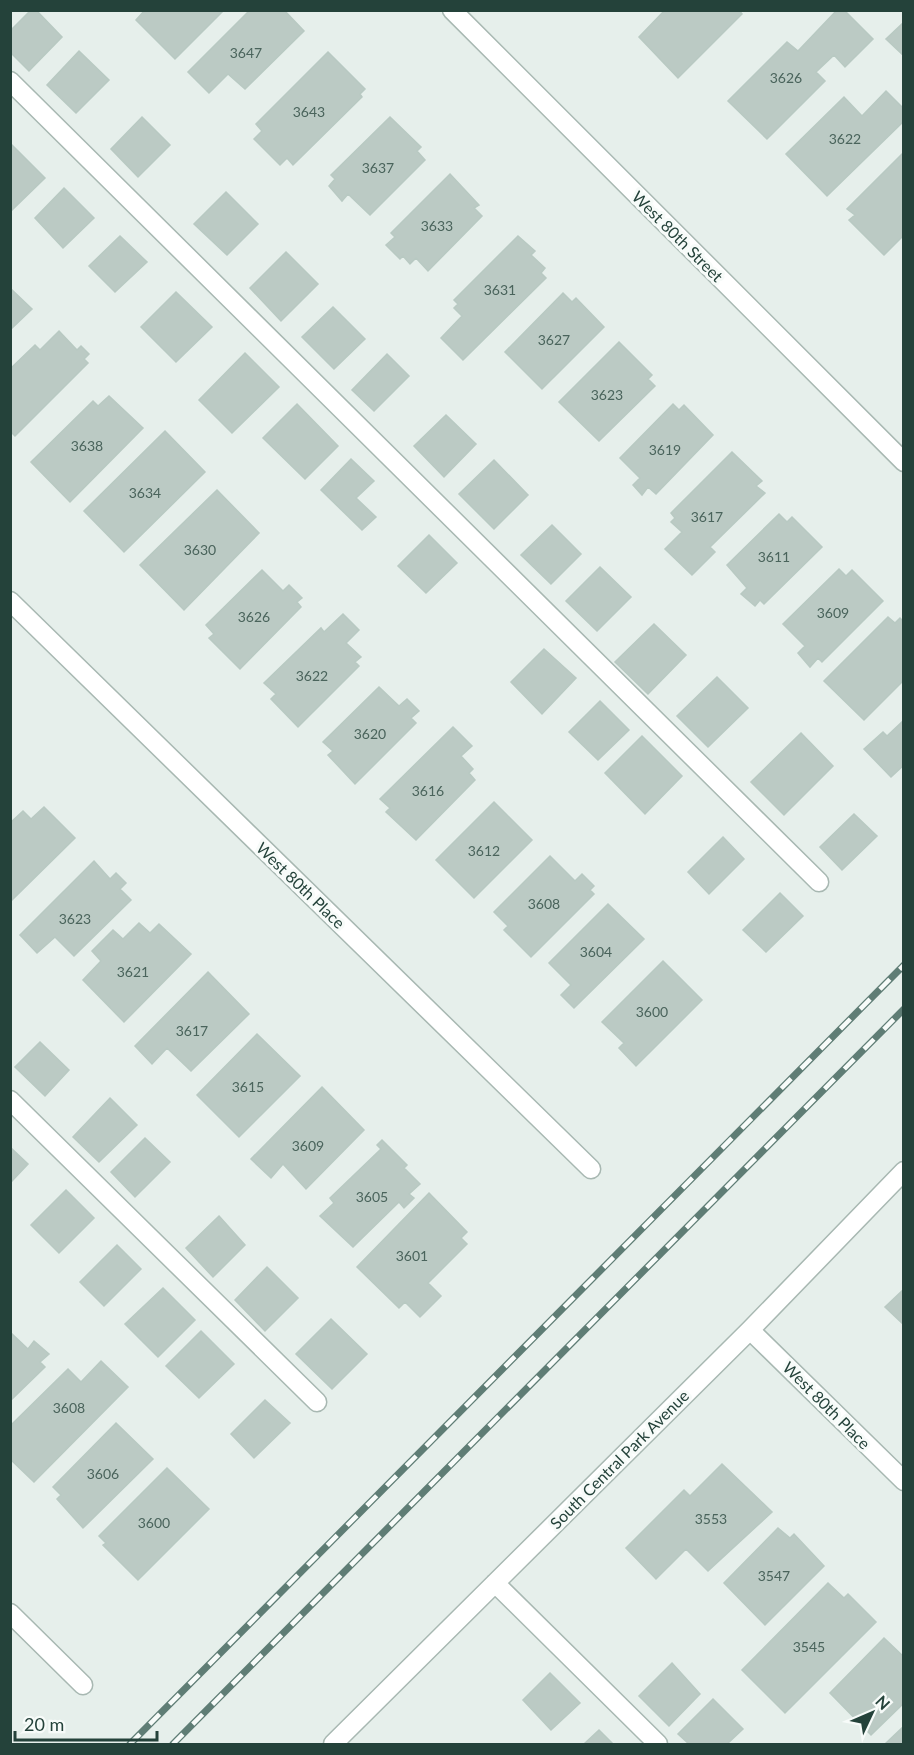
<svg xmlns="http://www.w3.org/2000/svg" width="914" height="1755" viewBox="0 0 914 1755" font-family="Lato,sans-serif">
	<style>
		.building { fill: #bbcac4; stroke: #b8c9c2; stroke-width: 1.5 }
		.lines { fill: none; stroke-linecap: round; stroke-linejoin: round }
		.minor-casing { stroke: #a8b8b2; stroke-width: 21 }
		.minor { stroke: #fff; stroke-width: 18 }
		.rail-casing { stroke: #5f7d75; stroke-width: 7 }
		.rail { stroke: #f7fbf9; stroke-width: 4.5; stroke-dasharray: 14; stroke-linecap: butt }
		.labels { text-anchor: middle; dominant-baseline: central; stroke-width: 6; stroke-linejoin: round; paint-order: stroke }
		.number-label { font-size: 14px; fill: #4a645c }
		.street-label { font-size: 16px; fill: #24423a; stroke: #f7fbf9 }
	</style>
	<rect width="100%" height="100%" fill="#e6efeb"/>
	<path class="building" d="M 31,10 L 36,10 L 62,37 L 29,71 L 10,52 L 10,31 Z
		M 145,10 L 224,10 L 175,59 L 136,20 Z
		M 250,10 L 284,10 L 304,31 L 245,89 L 228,74 L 209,93 L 188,72 Z
		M 665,10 L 739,10 L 742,14 L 678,78 L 639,37 Z
		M 837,10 L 844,10 L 873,39 L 845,67 L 834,55 L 816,72 L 825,81 L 767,139 L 728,101 L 787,42 L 798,51 Z
		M 904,22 L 904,56 L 886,39 Z
		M 79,51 L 109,80 L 76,113 L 47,85 Z
		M 328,52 L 365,89 L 360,94 L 362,97 L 293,165 L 287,158 L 280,165 L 254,139 L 262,131 L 256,124 Z
		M 886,91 L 904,109 L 904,121 L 827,196 L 786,154 L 844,97 L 862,116 Z
		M 142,117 L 170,145 L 138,177 L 111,149 Z
		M 390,117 L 421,147 L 417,151 L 425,160 L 370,215 L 348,194 L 342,201 L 329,186 L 335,179 L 331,175 Z
		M 11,144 L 45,178 L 10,212 L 10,145 Z
		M 904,152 L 904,235 L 884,255 L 849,220 L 855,215 L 847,209 Z
		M 450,174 L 479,205 L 474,208 L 482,216 L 428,271 L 416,258 L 410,264 L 403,256 L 400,259 L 386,245 L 395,237 L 391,233 Z
		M 64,188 L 94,218 L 63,248 L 35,218 Z
		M 226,192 L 258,224 L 227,255 L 194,224 Z
		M 120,236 L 147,262 L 115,292 L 89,266 Z
		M 518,236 L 535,251 L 531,255 L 545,268 L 541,273 L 546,278 L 463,360 L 441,338 L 462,316 L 454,308 L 458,304 L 454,300 Z
		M 286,252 L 318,284 L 281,321 L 250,288 Z
		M 10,288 L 32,309 L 10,330 Z
		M 176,292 L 212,327 L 176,362 L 141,327 Z
		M 563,293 L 572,302 L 576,298 L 604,327 L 542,389 L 505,352 Z
		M 333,307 L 365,339 L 334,369 L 302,337 Z
		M 59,331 L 77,350 L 81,346 L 89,354 L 84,359 L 88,363 L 15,436 L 10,431 L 10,369 L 35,345 L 40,350 Z
		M 619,342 L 652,375 L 648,379 L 655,386 L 599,441 L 559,402 Z
		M 245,353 L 279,387 L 232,433 L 199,400 Z
		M 387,354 L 409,376 L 374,411 L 352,390 Z
		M 109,396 L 143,428 L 70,502 L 31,462 L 93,401 L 98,406 Z
		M 297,404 L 338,446 L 305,479 L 263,438 Z
		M 673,404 L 679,410 L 684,405 L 713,435 L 656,494 L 648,487 L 642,495 L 633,485 L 640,478 L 620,458 Z
		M 446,415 L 476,444 L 444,477 L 414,446 Z
		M 165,431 L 205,472 L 124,552 L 84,511 Z
		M 732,452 L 762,481 L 756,486 L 765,493 L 710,547 L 715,552 L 692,575 L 665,549 L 682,532 L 671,522 L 675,518 L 671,513 Z
		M 351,459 L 374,481 L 356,498 L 376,517 L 362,530 L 321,490 Z
		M 494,460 L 528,495 L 494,529 L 459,494 Z
		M 217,490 L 259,533 L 184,610 L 140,565 Z
		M 779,514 L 787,522 L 792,517 L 822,547 L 764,604 L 760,600 L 755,606 L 741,594 L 747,588 L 727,565 Z
		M 552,525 L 581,554 L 551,584 L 521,555 Z
		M 429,535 L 457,563 L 426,593 L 398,566 Z
		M 600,567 L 631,597 L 597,631 L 566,601 Z
		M 839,569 L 846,576 L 852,570 L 883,601 L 822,662 L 818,658 L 810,667 L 798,653 L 805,646 L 783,624 Z
		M 262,570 L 283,591 L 289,585 L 302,598 L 297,602 L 301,607 L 240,669 L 209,638 L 214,634 L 206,625 Z
		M 343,614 L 359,630 L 346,643 L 361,657 L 355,662 L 359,666 L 298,727 L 271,699 L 276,694 L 264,683 L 321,628 L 324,632 Z
		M 888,617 L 895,623 L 900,618 L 904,622 L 904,680 L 864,720 L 824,681 Z
		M 654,624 L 686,655 L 648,694 L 615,662 Z
		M 544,649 L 576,678 L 542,714 L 511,682 Z
		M 717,677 L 748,708 L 708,747 L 677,716 Z
		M 379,687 L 399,706 L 407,699 L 419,711 L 411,718 L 416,723 L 355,784 L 328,755 L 333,751 L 323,742 Z
		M 600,701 L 629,730 L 598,760 L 569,732 Z
		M 904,720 L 904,765 L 891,777 L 864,749 L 883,732 L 887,736 Z
		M 453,727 L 472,746 L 461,756 L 473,769 L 469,773 L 475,780 L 416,840 L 386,812 L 390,808 L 380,799 Z
		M 801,733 L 833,766 L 784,815 L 751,782 Z
		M 642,736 L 682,776 L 645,814 L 605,773 Z
		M 494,802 L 532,840 L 474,898 L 436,860 Z
		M 44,807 L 75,838 L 10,902 L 10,823 L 23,811 L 31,819 Z
		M 854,814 L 877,836 L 842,870 L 820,847 Z
		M 723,837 L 744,859 L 709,894 L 688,872 Z
		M 550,856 L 575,881 L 582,874 L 594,886 L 590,890 L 594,894 L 531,957 L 504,930 L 508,926 L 494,912 Z
		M 94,861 L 110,879 L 116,873 L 126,883 L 120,889 L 131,900 L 74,956 L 55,937 L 37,953 L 20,935 Z
		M 780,893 L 803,916 L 766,952 L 743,930 Z
		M 608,904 L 644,939 L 574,1008 L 561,995 L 571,985 L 549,963 Z
		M 139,923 L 150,933 L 159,924 L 191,954 L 124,1022 L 83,980 L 101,961 L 92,951 L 113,930 L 123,939 Z
		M 663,961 L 702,1000 L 636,1066 L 619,1048 L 624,1043 L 602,1022 Z
		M 208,972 L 249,1014 L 191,1071 L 167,1048 L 152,1064 L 135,1046 Z
		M 257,1034 L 300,1076 L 239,1137 L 197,1095 Z
		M 40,1042 L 69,1070 L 45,1096 L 15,1067 Z
		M 322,1087 L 364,1130 L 306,1189 L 283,1164 L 271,1178 L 251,1159 Z
		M 110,1098 L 137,1125 L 99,1162 L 73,1137 Z
		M 145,1138 L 170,1162 L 135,1197 L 111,1172 Z
		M 382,1140 L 407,1165 L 404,1168 L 420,1184 L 409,1194 L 414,1198 L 404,1208 L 399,1202 L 353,1247 L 320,1216 L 334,1203 L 330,1198 L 381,1149 L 377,1145 Z
		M 10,1147 L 28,1164 L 10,1183 Z
		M 66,1190 L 94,1218 L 59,1253 L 31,1225 Z
		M 429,1193 L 467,1232 L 461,1238 L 467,1244 L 428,1283 L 441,1296 L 420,1317 L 405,1302 L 399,1308 L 357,1267 Z
		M 219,1216 L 245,1245 L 213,1277 L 186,1248 Z
		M 117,1245 L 141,1269 L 104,1306 L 80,1282 Z
		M 267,1267 L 298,1298 L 265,1331 L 235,1300 Z
		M 163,1288 L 195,1320 L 158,1357 L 125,1324 Z
		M 904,1289 L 904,1325 L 885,1307 Z
		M 331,1319 L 367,1354 L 332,1389 L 296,1354 Z
		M 201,1331 L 234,1364 L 199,1398 L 166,1366 Z
		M 10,1332 L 28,1349 L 34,1341 L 49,1354 L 40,1362 L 45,1367 L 10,1401 Z
		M 101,1361 L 128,1387 L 34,1482 L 10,1459 L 10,1426 L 68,1369 L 81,1382 Z
		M 265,1400 L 290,1423 L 254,1458 L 231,1434 Z
		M 116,1423 L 153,1459 L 83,1528 L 57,1499 L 61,1495 L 53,1487 Z
		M 722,1464 L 772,1512 L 708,1571 L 686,1549 L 656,1579 L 626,1548 L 684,1490 L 690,1496 Z
		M 167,1468 L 209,1509 L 138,1580 L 103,1545 L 106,1543 L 99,1536 Z
		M 778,1528 L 790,1538 L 794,1534 L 824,1566 L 765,1625 L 724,1583 Z
		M 828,1583 L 844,1598 L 848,1594 L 876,1622 L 785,1713 L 742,1670 Z
		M 884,1638 L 904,1657 L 904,1703 L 871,1735 L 830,1693 Z
		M 672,1663 L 700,1694 L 669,1726 L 639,1696 Z
		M 550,1673 L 580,1703 L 551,1730 L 523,1700 Z
		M 713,1699 L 743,1729 L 727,1744 L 689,1744 L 678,1734 Z
		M 904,1726 L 904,1744 L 885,1744 Z
		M 599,1730 L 613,1744 L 584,1744 Z"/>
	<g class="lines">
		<g class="minor-casing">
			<path id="minor" d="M 452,10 L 904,462
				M 10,81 L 819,882
				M 10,601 L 591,1169
				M 10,1100 L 317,1402
				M 750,1330 L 904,1481
				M 495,1583 L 658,1744
				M 10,1613 L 83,1685
				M 333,1744 L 750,1330 L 904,1171"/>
		</g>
		<use href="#minor" class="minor"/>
		<g class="rail-casing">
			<path id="rail" d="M 130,1744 L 904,965
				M 173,1744 L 904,1009"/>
		</g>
		<use href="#rail" class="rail"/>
	</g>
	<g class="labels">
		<g class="number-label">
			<text x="246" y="52">3647</text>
			<text x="786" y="77">3626</text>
			<text x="309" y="111">3643</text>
			<text x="845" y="138">3622</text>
			<text x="378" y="167">3637</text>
			<text x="437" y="225">3633</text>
			<text x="500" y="289">3631</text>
			<text x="554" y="339">3627</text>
			<text x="607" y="394">3623</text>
			<text x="87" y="445">3638</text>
			<text x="665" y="449">3619</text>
			<text x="145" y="492">3634</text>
			<text x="707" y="516">3617</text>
			<text x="200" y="549">3630</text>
			<text x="774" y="556">3611</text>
			<text x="833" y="612">3609</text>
			<text x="254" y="616">3626</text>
			<text x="312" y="675">3622</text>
			<text x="370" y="733">3620</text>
			<text x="428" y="790">3616</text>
			<text x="484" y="850">3612</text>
			<text x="544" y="903">3608</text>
			<text x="75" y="918">3623</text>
			<text x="596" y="951">3604</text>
			<text x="133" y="971">3621</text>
			<text x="652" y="1011">3600</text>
			<text x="192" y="1030">3617</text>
			<text x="248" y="1086">3615</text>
			<text x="308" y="1145">3609</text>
			<text x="372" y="1196">3605</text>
			<text x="412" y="1255">3601</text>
			<text x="69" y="1407">3608</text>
			<text x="103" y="1473">3606</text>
			<text x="711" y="1518">3553</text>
			<text x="154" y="1522">3600</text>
			<text x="774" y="1575">3547</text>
			<text x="809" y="1646">3545</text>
		</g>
		<g class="street-label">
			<text transform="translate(678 236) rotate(45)">West 80th Street</text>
			<text transform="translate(301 885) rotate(44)">West 80th Place</text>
			<text transform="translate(827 1405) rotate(45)">West 80th Place</text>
			<text transform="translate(619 1459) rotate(-45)">South Central Park Avenue</text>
		</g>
	</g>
	<rect width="914" height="1755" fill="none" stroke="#24423a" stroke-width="24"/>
	<g transform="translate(872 1713) rotate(46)" stroke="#f7fbf9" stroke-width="4.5" paint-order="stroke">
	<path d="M0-4.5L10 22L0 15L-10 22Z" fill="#24423a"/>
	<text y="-9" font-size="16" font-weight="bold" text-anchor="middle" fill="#24423a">N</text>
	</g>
	<path d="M15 1731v9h142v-9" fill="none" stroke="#24423a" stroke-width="3"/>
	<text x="24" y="1731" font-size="18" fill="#24423a" stroke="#f7fbf9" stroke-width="4.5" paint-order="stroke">20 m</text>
</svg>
